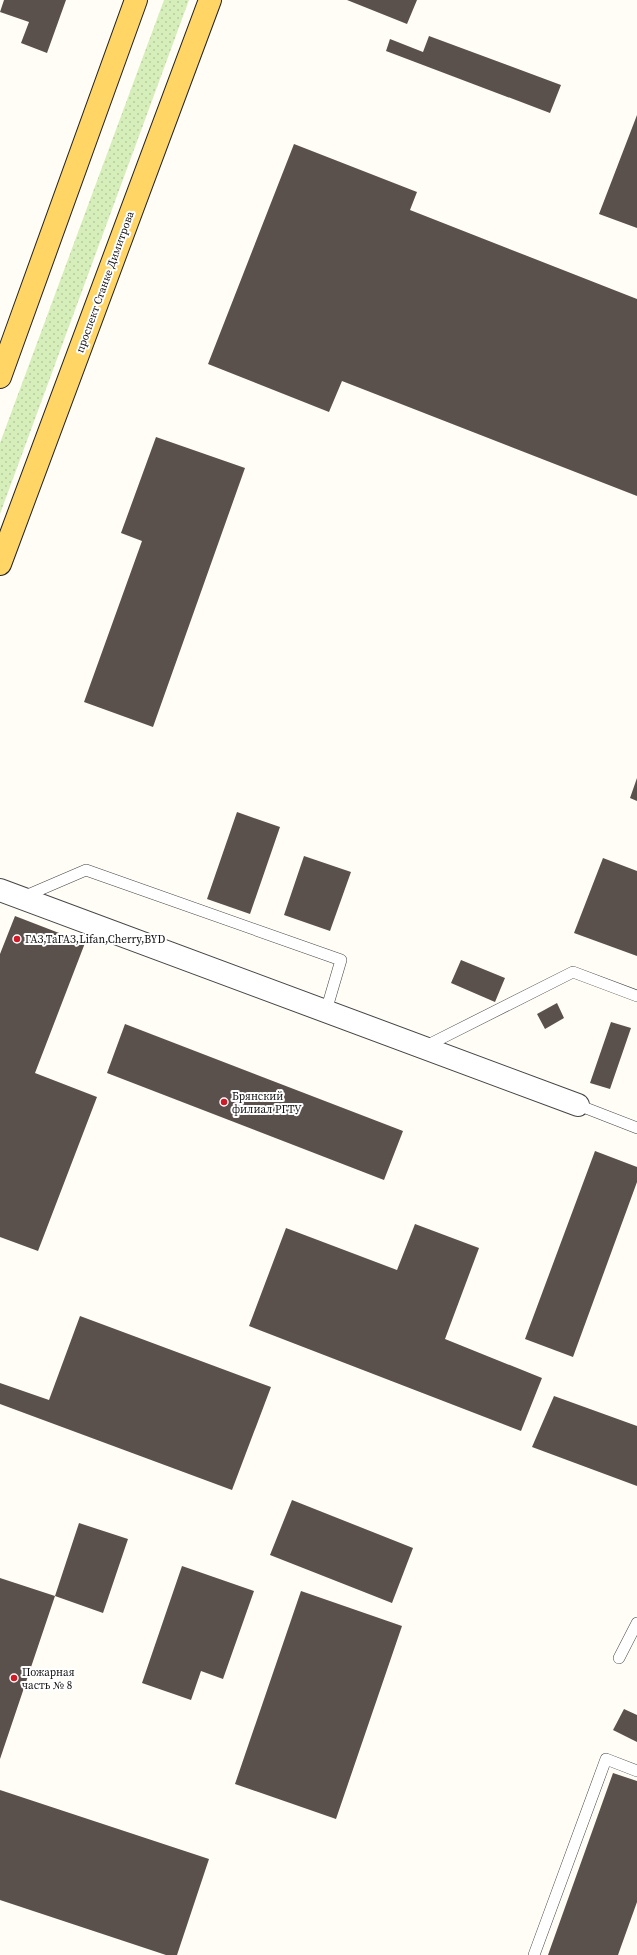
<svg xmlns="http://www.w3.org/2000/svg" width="637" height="1955" viewBox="0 0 637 1955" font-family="'Source Serif 4',serif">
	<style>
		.grass { fill: url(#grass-dots) }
		.building { fill: #5b514c }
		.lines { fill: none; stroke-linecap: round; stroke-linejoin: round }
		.service-casing { stroke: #444; stroke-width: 12 }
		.minor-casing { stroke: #444; stroke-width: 24 }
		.primary-casing { stroke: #222; stroke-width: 24 }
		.service { stroke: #fff; stroke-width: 11 }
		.minor { stroke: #fff; stroke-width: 22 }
		.primary { stroke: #ffd565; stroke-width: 22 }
		.poi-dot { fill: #d01a28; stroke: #fff; stroke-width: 1.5 }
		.labels { text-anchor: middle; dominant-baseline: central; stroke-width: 4; stroke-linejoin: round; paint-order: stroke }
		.street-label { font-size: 11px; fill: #111; stroke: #fff }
		.poi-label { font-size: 11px; fill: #111; stroke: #fff; text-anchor: start }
	</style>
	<defs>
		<pattern id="grass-dots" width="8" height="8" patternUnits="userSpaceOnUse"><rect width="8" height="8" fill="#d6eeb9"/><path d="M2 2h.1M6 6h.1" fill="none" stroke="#b7cb9e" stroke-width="1.8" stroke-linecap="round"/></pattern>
	</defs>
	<rect width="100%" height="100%" fill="#fffdf5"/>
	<path class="grass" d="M 164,0 L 189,0 L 0,514 L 0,443 Z"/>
	<path class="building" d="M 4,0 L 66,0 L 47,53 L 21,43 L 29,22 L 0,12 Z
		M 347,0 L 417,0 L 407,24 Z
		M 429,36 L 561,85 L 550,113 L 386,51 L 390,39 L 423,52 Z
		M 637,115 L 637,228 L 599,214 Z
		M 294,144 L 417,192 L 410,210 L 637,299 L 637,496 L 342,381 L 329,412 L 208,364 Z
		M 156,437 L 245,468 L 153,727 L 84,702 L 142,541 L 121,533 Z
		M 637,778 L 637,801 L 630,798 Z
		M 237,812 L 280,827 L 250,914 L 207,899 Z
		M 304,856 L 351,872 L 330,931 L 284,915 Z
		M 603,858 L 637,871 L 637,956 L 574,933 Z
		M 15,916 L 85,943 L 35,1073 L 97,1097 L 38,1251 L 0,1237 L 0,954 Z
		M 461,960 L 505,978 L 495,1002 L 451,983 Z
		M 557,1003 L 564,1018 L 545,1029 L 537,1014 Z
		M 611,1022 L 631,1028 L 610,1089 L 590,1083 Z
		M 125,1024 L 403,1131 L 384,1180 L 107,1073 Z
		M 595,1151 L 637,1167 L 637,1182 L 573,1357 L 525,1339 Z
		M 415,1224 L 479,1248 L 445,1339 L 542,1378 L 521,1431 L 249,1326 L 286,1228 L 397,1270 Z
		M 80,1316 L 271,1387 L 232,1490 L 0,1404 L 0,1383 L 49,1400 Z
		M 554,1396 L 637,1426 L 637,1486 L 532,1447 Z
		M 292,1500 L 413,1548 L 392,1603 L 270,1555 Z
		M 79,1523 L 128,1539 L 103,1613 L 55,1596 Z
		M 182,1566 L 254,1591 L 223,1679 L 201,1671 L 191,1700 L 142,1683 Z
		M 0,1578 L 55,1596 L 0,1759 Z
		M 301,1591 L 402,1626 L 336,1819 L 235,1784 Z
		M 624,1709 L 637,1715 L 637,1742 L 613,1730 Z
		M 613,1773 L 637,1781 L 637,1902 L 618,1955 L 548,1955 Z
		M 0,1790 L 209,1859 L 177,1955 L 166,1955 L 0,1900 Z"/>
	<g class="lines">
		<g class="service-casing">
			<path id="service" d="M 23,897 L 86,870 L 341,960 L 326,1011
				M 424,1047 L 573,972 L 637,996
				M 578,1105 L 637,1128
				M 619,1658 L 637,1623
				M 534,1955 L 606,1759 L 637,1771"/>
		</g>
		<g class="minor-casing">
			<path id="minor" d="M 0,890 L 578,1105"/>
		</g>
		<g class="primary-casing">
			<path id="primary" d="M 0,377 L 136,0
				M 0,564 L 210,0"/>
		</g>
		<use href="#service" class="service"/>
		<use href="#minor" class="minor"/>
		<use href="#primary" class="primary"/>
	</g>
	<g class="poi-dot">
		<circle cx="17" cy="939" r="4"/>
		<circle cx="224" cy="1102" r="4"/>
		<circle cx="14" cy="1678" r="4"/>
	</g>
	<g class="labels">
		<g class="street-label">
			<text transform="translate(105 282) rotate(-70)">проспект Станке Димитрова</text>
		</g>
		<g class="poi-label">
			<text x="25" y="939">ГАЗ,ТаГАЗ,Lifan,Cherry,BYD</text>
			<text x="232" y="1096">Брянский<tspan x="232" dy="13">филиал РГТУ</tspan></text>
			<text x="22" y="1672">Пожарная<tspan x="22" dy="13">часть № 8</tspan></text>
		</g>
	</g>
</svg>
